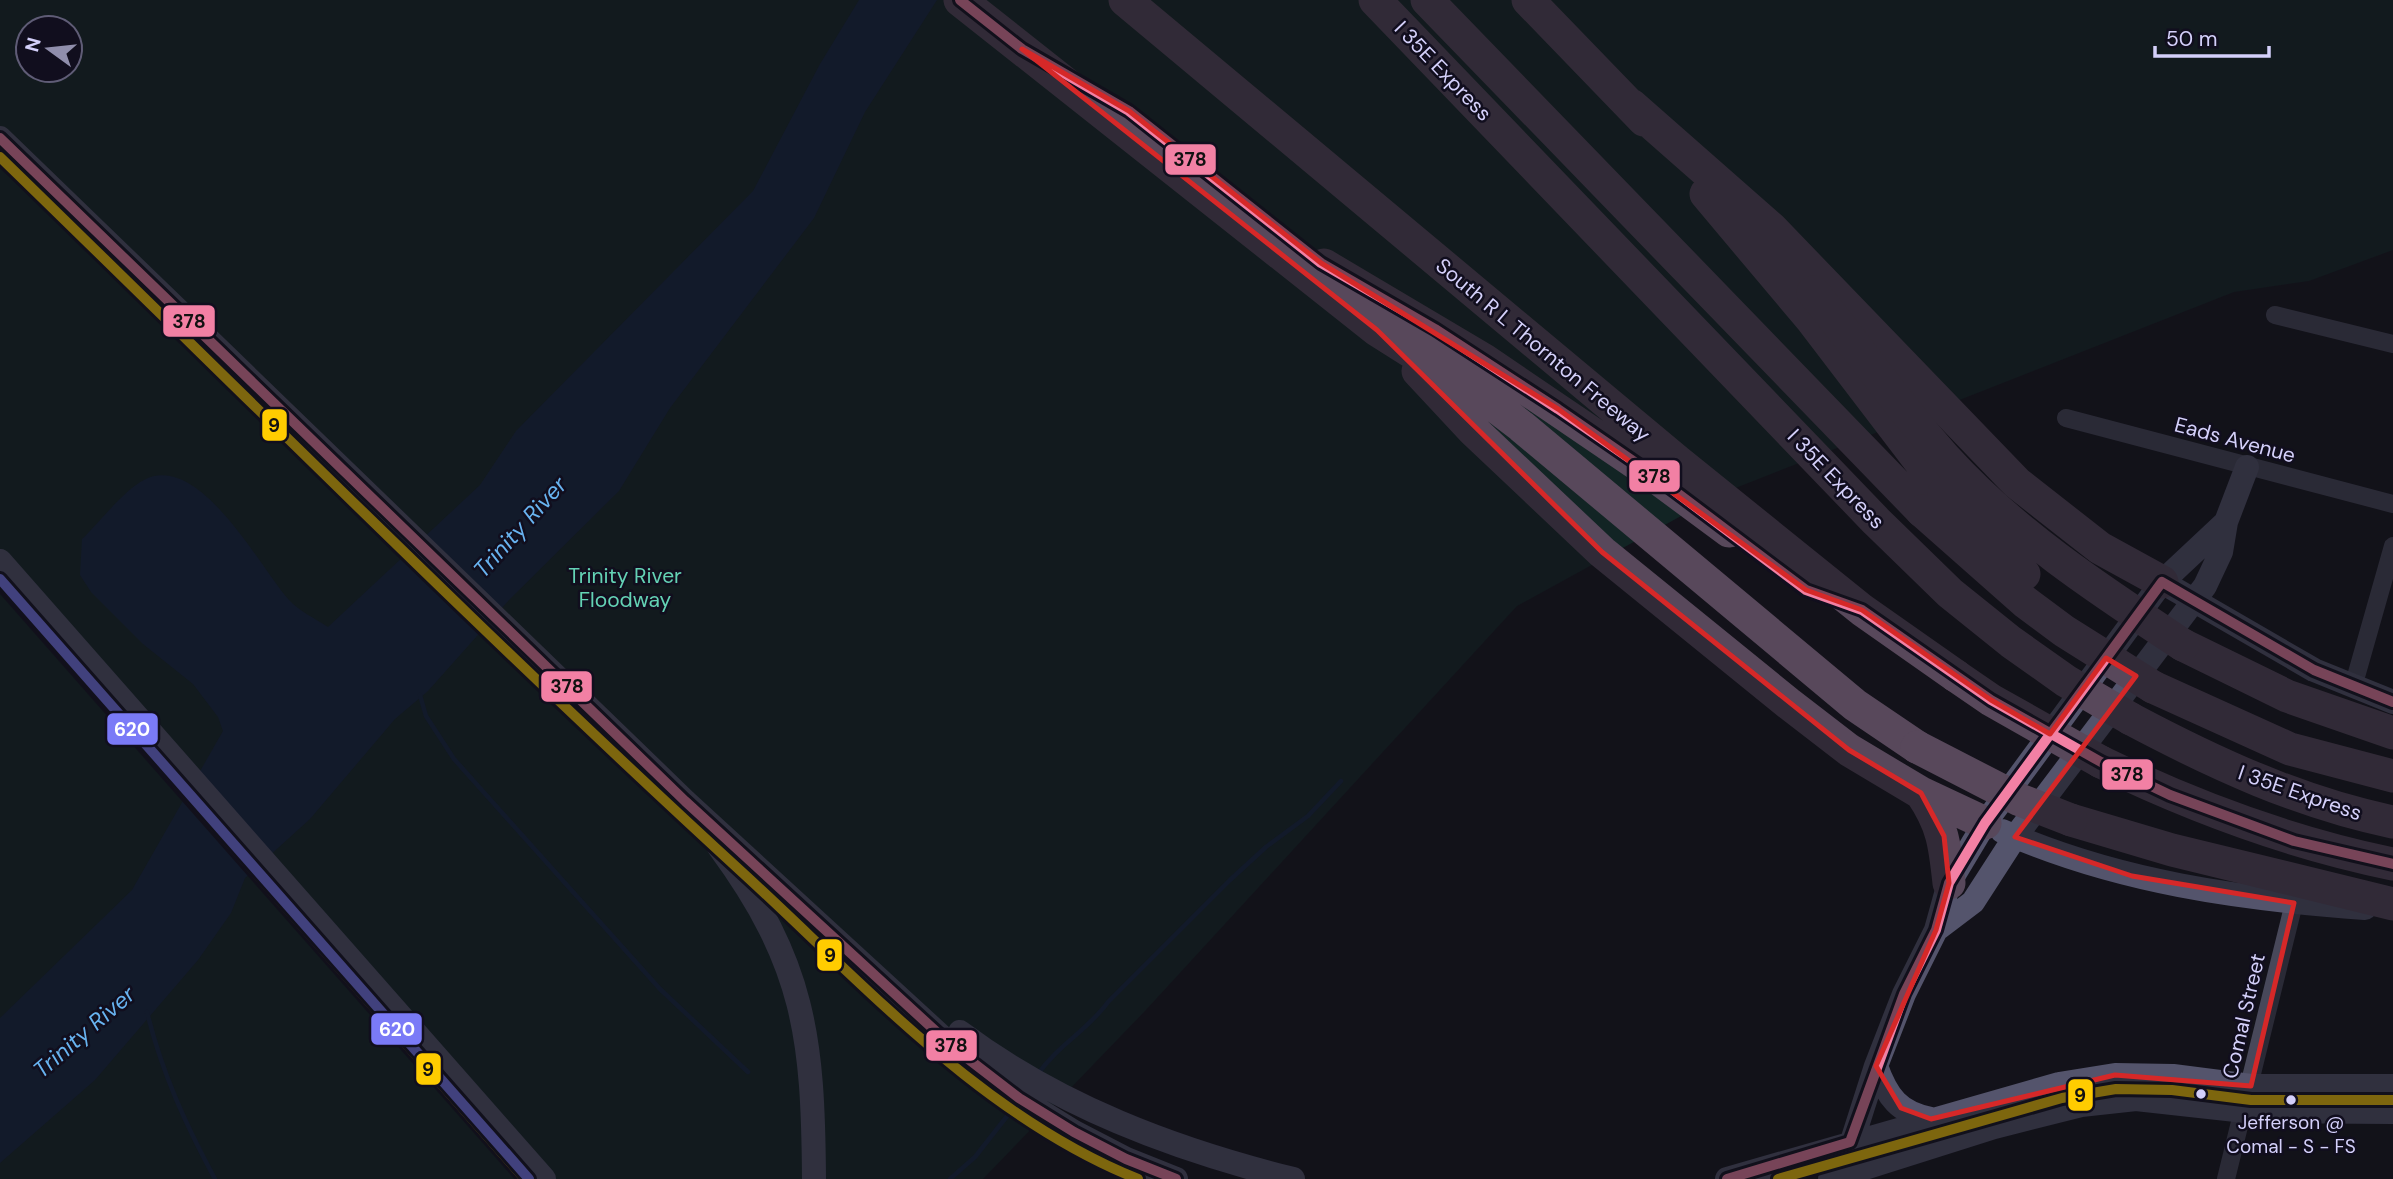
<svg xmlns="http://www.w3.org/2000/svg" width="2393" height="1179" viewBox="0 0 2393 1179" font-family="'DM Sans',sans-serif">
	<style>
		.green { fill: #122424; fill-rule: evenodd }
		.water { fill: #13243e }
		.lines { fill: none; stroke-linecap: round; stroke-linejoin: round }
		.stream { stroke: #13243e; stroke-width: 4.5 }
		.street { stroke: #48485a; stroke-width: 18 }
		.secondary { stroke: #54546c; stroke-width: 24 }
		.highway { stroke: #58485b; stroke-width: 33 }
		.highway-bridge { stroke: #58485b; stroke-width: 33 }
		.bus-1-casing { stroke: #110e1e; stroke-width: 16 }
		.bus-2-casing { stroke: #110e1e; stroke-width: 16 }
		.bus-1 { stroke: #f280a4; stroke-width: 10 }
		.bus-2 { stroke: #fc0; stroke-width: 10 }
		.tram-1-casing { stroke: #110e1e; stroke-width: 16 }
		.tram-1 { stroke: #7a7af7; stroke-width: 10 }
		.marked { fill: none; stroke: #d62828; stroke-width: 5; stroke-linejoin: round }
		.bus-dot { fill: #d4d0fa; stroke: #110e1e; stroke-width: 2.5 }
		.labels { text-anchor: middle; dominant-baseline: central; stroke-width: 5; stroke-linejoin: round; paint-order: stroke }
		.bus-label { font-size: 19px; fill: #d4d0fa; stroke: #110e1e }
		.street-label { font-size: 21px; fill: #d4d0fa; stroke: #110e1e }
		.park-label { font-size: 21px; fill: #64d2b5; stroke: #110e1e }
		.water-label { font-size: 23px; font-style: italic; fill: #68b3f0; stroke: #110e1e }
		.line-badge { stroke: #110e1e; stroke-width: 2.5 }
		.badge-label { font-size: 19px; text-anchor: middle; font-weight: bold; fill: #fff }
		.pale-badge-label { font-size: 19px; text-anchor: middle; font-weight: bold; fill: #111 }
	</style>
	<rect width="100%" height="100%" fill="#13121a"/>
	<path class="green" d="M 0,0 L 2393,0 L 2393,250 L 2309,281 L 2234,292 L 1723,493 L 1517,606 L 1145,1011 L 983,1179 L 0,1179 ZM 28,28 L 70,28 L 70,70 L 28,70 Z"/>
	<path class="water" d="M 859,0 L 937,0 L 865,112 L 814,218 L 670,408 L 619,491 L 509,600 L 428,691 L 395,719 L 310,819 L 245,878 L 231,913 L 198,960 L 95,1080 L 0,1163 L 0,1018 L 132,890 L 223,731 L 218,717 L 193,684 L 143,644 L 91,592 L 80,575 L 82,539 C 99,523 124,490 144,480 C 199,451 259,566 289,600 C 299,611 316,619 328,627 L 480,485 L 516,431 L 753,191 L 820,64 Z"/>
	<g class="lines">
		<path class="stream" d="M 420,695 L 426,716 L 454,759 L 660,989 L 748,1072
			M 147,1012 C 162,1073 185,1123 215,1179
			M 1038,1074 C 1058,1045 1088,1030 1108,1002 L 1230,880 L 1266,847 L 1308,816 L 1341,781
			M 950,1179 L 975,1157 L 1015,1106"/>
		<path class="street" d="M 2275,315 L 2393,344
			M 2066,418 L 2393,504
			M 2353,687 L 2393,546
			M 2226,1179 L 2294,903"/>
		<path class="secondary" d="M 0,138 L 685,801 L 954,1048 L 1019,1098 L 1074,1132 L 1126,1159 L 1176,1179
			M 0,561 L 544,1179
			M 2162,582 L 2314,670 L 2393,702
			M 2002,831 C 2117,882 2240,899 2365,908
			M 719,847 C 805,964 813,1037 814,1179
			M 1936,930 L 1973,902 L 2015,837 L 2205,586 L 2221,552 L 2226,522 L 2247,467
			M 960,1032 C 1059,1106 1173,1149 1293,1179
			M 1876,1066 C 1887,1097 1899,1113 1931,1119
			M 1727,1179 L 2059,1084 L 2115,1075 L 2173,1076 L 2251,1086 L 2393,1086
			M 1830,1179 L 1994,1127 L 2081,1105 L 2136,1099 L 2245,1111 L 2393,1112
			M 1840,1179 L 1876,1066 L 1904,994 L 1936,930 L 1949,883 L 1985,823 L 2162,582 L 2226,522"/>
		<path class="highway" d="M 960,0 L 1377,330 L 1483,397 L 1521,426 L 1855,705 L 1917,747
			M 1125,0 L 1677,461 L 1862,610 L 1956,676
			M 1427,0 L 1922,511
			M 1528,0 L 1644,120
			M 1631,105 L 1772,229 L 2017,483 L 2100,548 L 2162,582
			M 1706,194 L 1812,320 L 1944,493
			M 1324,265 L 1484,360 L 1652,474 L 1729,531
			M 1418,371 L 1473,430 L 1602,552 L 1788,703 L 1849,750 L 1921,793 L 1985,823
			M 2183,645 L 2287,696 L 2393,733
			M 2153,687 L 2290,749 L 2393,776
			M 2131,719 C 2214,763 2300,803 2393,822
			M 2101,762 C 2196,808 2290,843 2393,864
			M 1921,793 C 1943,825 1945,845 1949,883
			M 2071,820 L 2172,850 L 2393,904"/>
		<path class="highway-bridge" d="M 1375,0 L 1876,521 L 1950,593 L 2011,642 L 2066,681 L 2131,719
			M 1813,292 C 1858,347 1898,406 1945,458 C 2014,534 2098,589 2183,645
			M 1944,493 L 2024,574
			M 1922,511 L 2025,602 L 2064,631 L 2153,687
			M 1956,676 L 1991,700 L 2101,762
			M 1917,747 L 2020,800 L 2071,820"/>
		<g class="bus-1-casing">
			<path id="bus-1" d="M 960,0 L 1022,49 L 1129,111 L 1321,263 L 1435,329 L 1558,409 L 1652,474 L 1806,590 L 1862,610 L 1991,700 L 2101,762 L 2170,795 L 2294,841 L 2393,864
				M 0,138 L 685,801 L 954,1048 L 1019,1098 L 1074,1132 L 1126,1159 L 1176,1179
				M 1727,1179 L 1850,1142 L 1904,994 L 1936,930 L 1949,883 L 1985,823 L 2162,582 L 2314,670 L 2393,702"/>
		</g>
		<g class="bus-2-casing">
			<path id="bus-2" d="M 0,157 C 247,397 491,642 744,874 C 865,985 983,1117 1138,1179
				M 0,582 L 525,1179
				M 1778,1179 L 2062,1098 L 2116,1089 L 2172,1090 L 2251,1100 L 2393,1100"/>
		</g>
		<use href="#bus-1" class="bus-1"/>
		<use href="#bus-2" class="bus-2"/>
		<g class="tram-1-casing">
			<path id="tram-1" d="M 0,579 L 529,1179"/>
		</g>
		<use href="#tram-1" class="tram-1"/>
	</g>
	<path d="M0 0H2393V1179H0ZM 1022,49 L 1129,111 L 1321,263 L 1558,409 L 1806,590 L 1862,610 L 1991,700 L 2050,734 L 2106,658 L 2136,676 L 2015,837 L 2132,876 L 2294,903 L 2251,1086 L 2115,1075 L 1931,1119 L 1901,1108 L 1876,1066 L 1936,930 L 1949,883 L 1944,836 L 1921,793 L 1849,750 L 1602,552 L 1377,330 Z" fill="#13121a" fill-opacity=".55" fill-rule="evenodd"/>
	<path class="marked" d="M 1022,49 L 1129,111 L 1321,263 L 1558,409 L 1806,590 L 1862,610 L 1991,700 L 2050,734 L 2106,658 L 2136,676 L 2015,837 L 2132,876 L 2294,903 L 2251,1086 L 2115,1075 L 1931,1119 L 1901,1108 L 1876,1066 L 1936,930 L 1949,883 L 1944,836 L 1921,793 L 1849,750 L 1602,552 L 1377,330 Z"/>
	<g class="bus-dot">
		<circle cx="2201" cy="1094" r="6"/>
		<circle cx="2291" cy="1100" r="6"/>
	</g>
	<g class="labels">
		<g class="bus-label">
			<text x="2291" y="1122">Jefferson @<tspan x="2291" dy="24">Comal - S - FS</tspan></text>
		</g>
		<g class="street-label">
			<text transform="translate(1443 71) rotate(46)">I 35E Express</text>
			<text transform="translate(1543 350) rotate(40)">South R L Thornton Freeway</text>
			<text transform="translate(2235 440) rotate(15)">Eads Avenue</text>
			<text transform="translate(1836 479) rotate(46)">I 35E Express</text>
			<text transform="translate(2300 793) rotate(19)">I 35E Express</text>
			<text transform="translate(2244 1016) rotate(-77)">Comal Street</text>
		</g>
		<g class="park-label">
			<text x="625" y="576">Trinity River<tspan x="625" dy="24">Floodway</tspan></text>
		</g>
		<g class="water-label">
			<text transform="translate(520 527) rotate(-48)">Trinity River</text>
			<text transform="translate(84 1032) rotate(-41)">Trinity River</text>
		</g>
	</g>
	<g class="line-badge">
		<rect x="1164" y="143" width="53" height="33" rx="7" fill="#f280a4"/>
		<rect x="162" y="304" width="54" height="34" rx="7" fill="#f280a4"/>
		<rect x="261" y="408" width="27" height="34" rx="7" fill="#fc0"/>
		<rect x="1628" y="459" width="53" height="34" rx="7" fill="#f280a4"/>
		<rect x="540" y="670" width="53" height="33" rx="7" fill="#f280a4"/>
		<rect x="106" y="712" width="53" height="34" rx="7" fill="#7a7af7"/>
		<rect x="2101" y="758" width="53" height="33" rx="7" fill="#f280a4"/>
		<rect x="816" y="938" width="27" height="34" rx="7" fill="#fc0"/>
		<rect x="370" y="1012" width="53" height="34" rx="7" fill="#7a7af7"/>
		<rect x="925" y="1029" width="53" height="33" rx="7" fill="#f280a4"/>
		<rect x="415" y="1052" width="27" height="34" rx="7" fill="#fc0"/>
		<rect x="2067" y="1078" width="27" height="34" rx="7" fill="#fc0"/>
	</g>
	<g class="badge-label">
		<text x="132" y="736">620</text>
		<text x="397" y="1036">620</text>
	</g>
	<g class="pale-badge-label">
		<text x="1190" y="166">378</text>
		<text x="189" y="328">378</text>
		<text x="274" y="432">9</text>
		<text x="1654" y="483">378</text>
		<text x="567" y="693">378</text>
		<text x="2127" y="781">378</text>
		<text x="830" y="962">9</text>
		<text x="951" y="1052">378</text>
		<text x="428" y="1076">9</text>
		<text x="2080" y="1102">9</text>
	</g>
	<g transform="translate(49 49) rotate(285)"><circle r="33" fill="#110e1e" stroke="#5f5c76" stroke-width="2"/>
	<path d="M0-5L12 26L0 18L-12 26Z" fill="#908eac"/>
	<text y="-10" font-size="19" font-weight="bold" text-anchor="middle" fill="#d4d0fa">N</text>
	</g>
	<path d="M2155 46v10h114v-10" fill="none" stroke="#d4d0fa" stroke-width="3.5"/>
	<text x="2166" y="46" font-size="21" fill="#d4d0fa" stroke="#110e1e" stroke-width="5" paint-order="stroke">50 m</text>
</svg>
